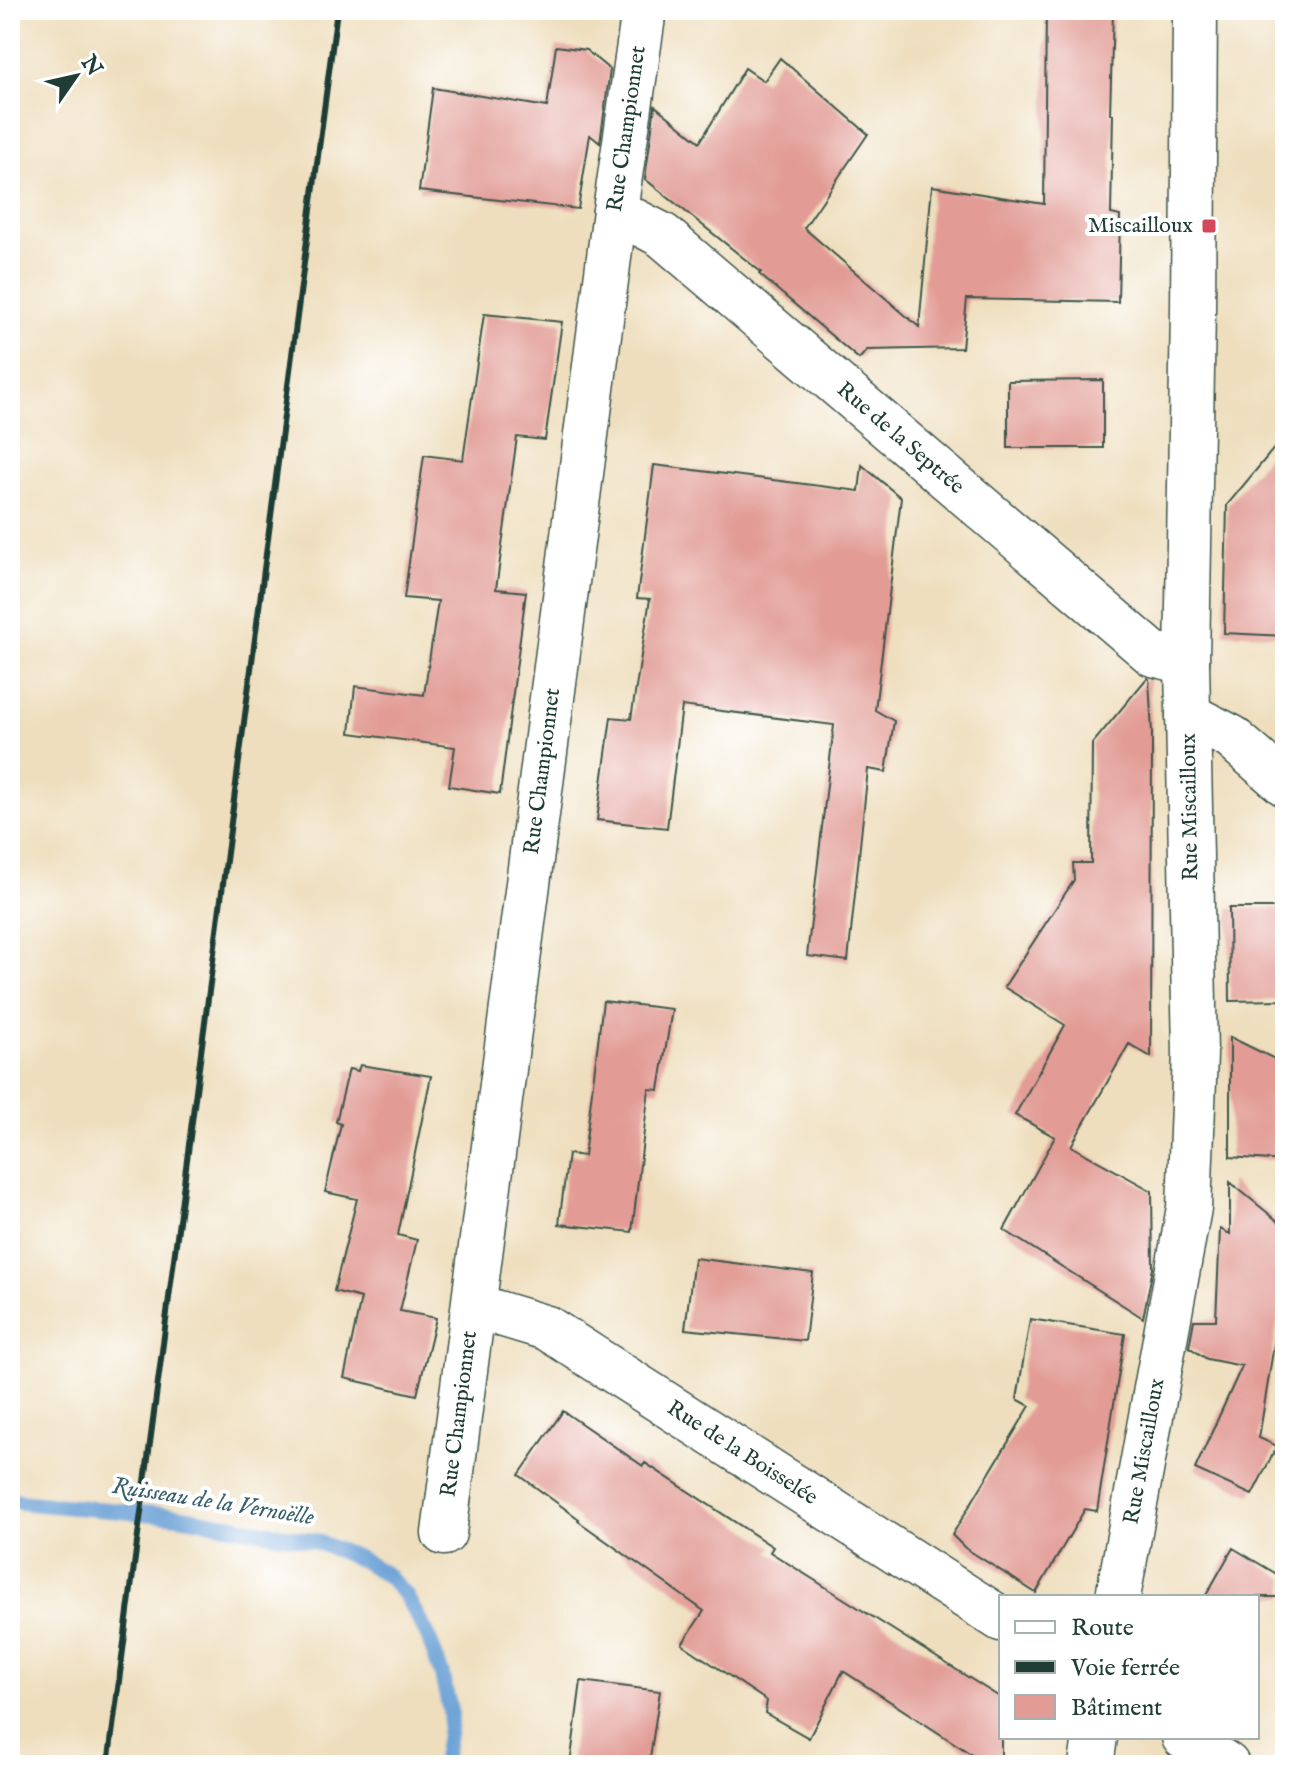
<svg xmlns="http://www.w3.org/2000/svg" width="1295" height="1775" viewBox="0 0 1295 1775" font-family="'IM FELL English',serif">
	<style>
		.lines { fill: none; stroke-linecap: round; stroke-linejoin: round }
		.stream { stroke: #669ed4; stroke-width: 16 }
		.building { fill: #e29c95 }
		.minor-casing { stroke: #3e5549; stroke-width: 47 }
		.minor { stroke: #fff; stroke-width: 44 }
		.rail { stroke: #1f3d34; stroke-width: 6 }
		.poi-dot { fill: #d1495b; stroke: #fff; stroke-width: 3 }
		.labels { text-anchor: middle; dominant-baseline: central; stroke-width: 8; stroke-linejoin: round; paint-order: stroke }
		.street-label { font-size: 22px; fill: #1f3d34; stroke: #fff }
		.poi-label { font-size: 22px; fill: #1f3d34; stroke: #fff; text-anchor: end }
		.water-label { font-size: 24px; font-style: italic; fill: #385f6c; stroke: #fff }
	</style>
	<rect width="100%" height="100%" fill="#fff"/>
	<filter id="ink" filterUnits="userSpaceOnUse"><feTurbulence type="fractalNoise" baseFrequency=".0125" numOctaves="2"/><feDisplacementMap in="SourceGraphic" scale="16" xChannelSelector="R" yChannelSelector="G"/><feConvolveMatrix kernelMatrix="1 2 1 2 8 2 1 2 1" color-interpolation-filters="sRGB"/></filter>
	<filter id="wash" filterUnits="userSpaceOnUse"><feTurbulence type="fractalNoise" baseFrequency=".006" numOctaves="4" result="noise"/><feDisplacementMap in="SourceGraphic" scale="32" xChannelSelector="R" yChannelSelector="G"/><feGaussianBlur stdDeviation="1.8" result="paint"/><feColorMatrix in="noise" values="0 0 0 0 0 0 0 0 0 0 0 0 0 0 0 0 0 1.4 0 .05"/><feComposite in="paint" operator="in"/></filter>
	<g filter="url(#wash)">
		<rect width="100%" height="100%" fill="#eedebd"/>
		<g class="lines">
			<path class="stream" d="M 10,1500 L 28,1503 L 178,1516 L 315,1541 L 360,1559 L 388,1576 L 406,1596 L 428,1636 L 442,1675 L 451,1715 L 443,1765"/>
		</g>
		<g id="blocks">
			<path class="building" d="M 1046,10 L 1113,10 L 1110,114 L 1113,114 L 1111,214 L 1120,216 L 1118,302 L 967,299 L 962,348 L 867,350 L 859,359 L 759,274 L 761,272 L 645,179 L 655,106 L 700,142 L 745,68 L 764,81 L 780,58 L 868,134 L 804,228 L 919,327 L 932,186 L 1044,204 Z
				M 556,46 L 586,50 L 610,70 L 600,143 L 590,135 L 578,209 L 419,191 L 433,88 L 547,107 Z
				M 484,314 L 562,322 L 545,440 L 517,437 L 496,589 L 526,592 L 500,794 L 449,786 L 455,747 L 350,733 L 355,686 L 424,695 L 438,601 L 404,598 L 424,455 L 463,460 Z
				M 1103,380 L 1103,448 L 1008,448 L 1008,381 Z
				M 1285,435 L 1285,636 L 1224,633 L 1227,505 Z
				M 654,465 L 859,491 L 862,465 L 901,498 L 875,710 L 894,721 L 886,772 L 868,769 L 848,961 L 807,956 L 834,725 L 682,706 L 667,828 L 597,820 L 611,717 L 631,719 L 650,599 L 637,598 Z
				M 1147,678 L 1149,679 L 1152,733 L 1151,1057 L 1129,1044 L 1071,1146 L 1152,1191 L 1153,1268 L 1143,1318 L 1004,1230 L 1055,1137 L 1015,1115 L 1065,1025 L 1004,987 L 1074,880 L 1073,863 L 1091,863 L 1092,744 Z
				M 1229,908 L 1285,908 L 1285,1000 L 1230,1001 Z
				M 603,1001 L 672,1009 L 659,1090 L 649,1089 L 632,1232 L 559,1224 L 568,1154 L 584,1156 Z
				M 1230,1037 L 1285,1064 L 1285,1161 L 1230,1157 Z
				M 360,1065 L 431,1076 L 398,1235 L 417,1240 L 400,1311 L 436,1318 L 417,1395 L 344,1378 L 361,1298 L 334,1291 L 357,1199 L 325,1192 L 341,1124 L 336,1122 L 349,1069 L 358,1071 Z
				M 1230,1182 L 1285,1227 L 1285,1276 L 1259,1438 L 1277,1446 L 1252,1495 L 1195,1469 L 1242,1366 L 1207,1359 L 1189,1347 L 1194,1320 L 1216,1320 L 1220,1229 L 1230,1234 Z
				M 694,1258 L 813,1273 L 805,1341 L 685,1329 Z
				M 1030,1319 L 1125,1334 L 1097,1511 L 1085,1509 L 1036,1593 L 965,1548 L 952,1535 L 1030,1406 L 1017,1399 Z
				M 563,1411 L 643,1466 L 645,1463 L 773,1547 L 770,1552 L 1001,1698 L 1001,1765 L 988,1765 L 843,1671 L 809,1738 L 765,1713 L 767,1701 L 682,1644 L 704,1611 L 578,1521 L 579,1519 L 519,1475 Z
				M 1233,1548 L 1285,1579 L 1285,1597 L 1205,1597 Z
				M 581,1681 L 660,1691 L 649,1765 L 570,1765 Z"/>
		</g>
	</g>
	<g filter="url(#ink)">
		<use href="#blocks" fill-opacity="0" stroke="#3e5549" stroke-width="2"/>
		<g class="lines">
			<g class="minor-casing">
				<g id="minor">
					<path id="s1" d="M 615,211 L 662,235 L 1153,654 L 1187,662"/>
					<path d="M 1188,715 L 1231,737 L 1285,784"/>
					<path id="s2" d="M 474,1306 L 547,1328 L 1001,1619"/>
					<path id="s3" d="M 444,1533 L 615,211 L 644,10"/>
					<path id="s4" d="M 1118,1597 L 1189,1208 L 1195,1054 L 1187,662 L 1193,310 L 1195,10"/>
					<path d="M 1184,1737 L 1227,1765"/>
					<path d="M 1091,1765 L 1095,1737"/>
				</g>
			</g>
			<use href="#minor" class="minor"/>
			<path class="rail" d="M 108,1765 L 337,10"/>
		</g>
	</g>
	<rect class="poi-dot" x="1201" y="218" width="16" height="16" rx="4"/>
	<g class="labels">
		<g class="street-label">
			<text stroke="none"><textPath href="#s3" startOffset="1416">Rue Championnet</textPath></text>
			<text stroke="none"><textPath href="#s1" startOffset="366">Rue de la Septrée</textPath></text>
			<text stroke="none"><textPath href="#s3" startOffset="768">Rue Championnet</textPath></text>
			<text transform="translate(1190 807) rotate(-91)">Rue Miscailloux</text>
			<text stroke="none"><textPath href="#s3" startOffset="120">Rue Championnet</textPath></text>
			<text stroke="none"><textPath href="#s4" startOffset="148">Rue Miscailloux</textPath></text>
			<text stroke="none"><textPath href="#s2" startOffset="308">Rue de la Boisselée</textPath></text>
		</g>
		<g class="poi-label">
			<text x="1193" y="226">Miscailloux</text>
		</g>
		<g class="water-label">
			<text transform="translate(213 1502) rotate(9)">Ruisseau de la Vernoëlle</text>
		</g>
	</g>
	<rect width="1295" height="1775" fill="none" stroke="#fff" stroke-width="40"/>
	<rect x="999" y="1595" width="260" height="144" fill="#ffffff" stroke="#a5b1ae" stroke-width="2"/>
	<rect x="1015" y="1621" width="40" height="12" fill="#ffffff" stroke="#a5b1ae" stroke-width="2"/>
	<text x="1071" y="1635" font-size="24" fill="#1f3d34">Route</text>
	<rect x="1015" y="1661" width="40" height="12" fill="#1f3d34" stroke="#a5b1ae" stroke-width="2"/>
	<text x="1071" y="1675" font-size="24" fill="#1f3d34">Voie ferrée</text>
	<rect x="1015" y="1695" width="40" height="24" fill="#e29c95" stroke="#a5b1ae" stroke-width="2"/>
	<text x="1071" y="1715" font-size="24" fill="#1f3d34">Bâtiment</text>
	<g transform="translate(76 76) rotate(56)" stroke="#ffffff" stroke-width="6" paint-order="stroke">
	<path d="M0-6L14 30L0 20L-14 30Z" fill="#1f3d34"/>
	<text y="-12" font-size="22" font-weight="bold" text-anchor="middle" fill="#1f3d34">N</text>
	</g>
</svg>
